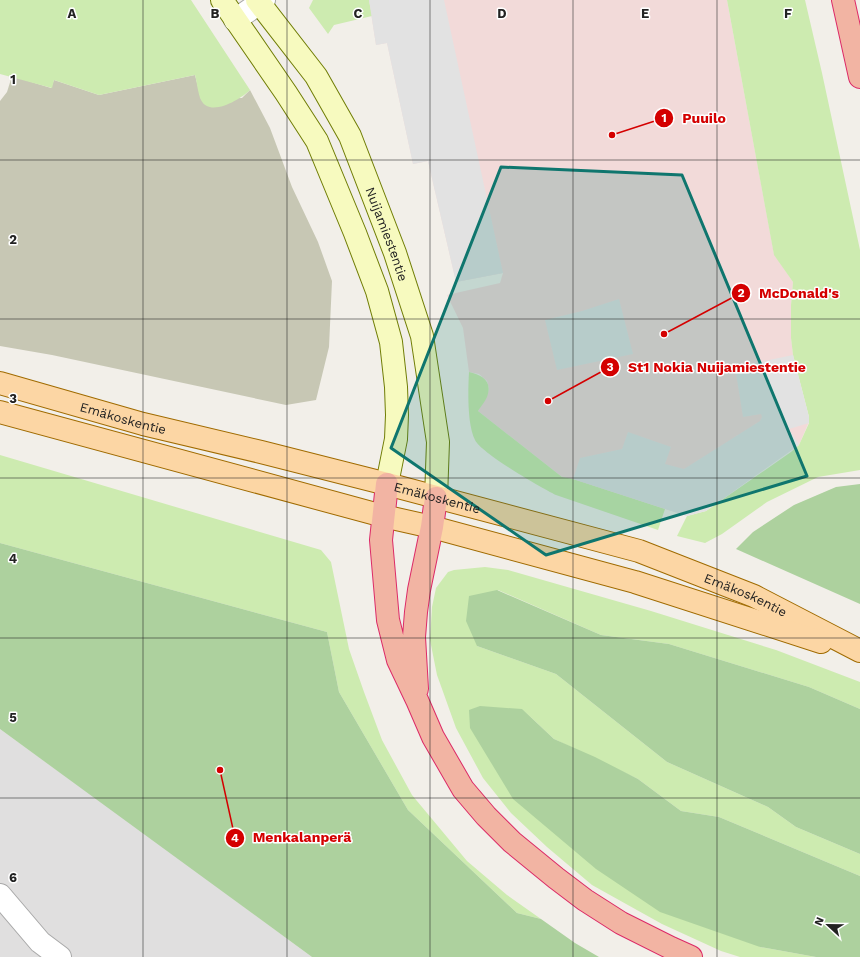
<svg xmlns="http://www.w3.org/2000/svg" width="860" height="957" viewBox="0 0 860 957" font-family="'Work Sans',sans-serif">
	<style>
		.residential { fill: #e0dfdf }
		.commercial { fill: #f2dad9 }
		.construction { fill: #c7c7b4 }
		.grass { fill: #cdebb0 }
		.forest { fill: #add19e }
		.parking { fill: #e2e2e2 }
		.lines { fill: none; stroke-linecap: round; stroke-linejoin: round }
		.minor-casing { stroke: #a9a9a9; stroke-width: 24 }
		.secondary-casing { stroke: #707d05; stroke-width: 24 }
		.primary-casing { stroke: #a06b00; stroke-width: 24 }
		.trunk-casing { stroke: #dc2a67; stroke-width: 24 }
		.minor { stroke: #fff; stroke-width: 22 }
		.secondary { stroke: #f7fabf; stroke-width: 22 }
		.primary { stroke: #fcd6a4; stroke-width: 22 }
		.trunk { stroke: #f2b4a3; stroke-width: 22 }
		.marked { fill: #0f766e; fill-opacity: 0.2; stroke: #0f766e; stroke-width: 3; stroke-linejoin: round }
		.grid { fill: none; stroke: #222; stroke-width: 1; stroke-opacity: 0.55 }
		.labels { text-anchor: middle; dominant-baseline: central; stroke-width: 3; stroke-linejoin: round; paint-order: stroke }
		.street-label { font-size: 13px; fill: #222; stroke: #fff }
		.grid-label { font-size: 13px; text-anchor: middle; font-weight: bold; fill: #222; stroke: #fff; stroke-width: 3; stroke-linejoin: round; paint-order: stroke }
		.leader { fill: none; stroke: #d40000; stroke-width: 1.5 }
		.callout-dot { fill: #d40000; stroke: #fff; stroke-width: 1.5 }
		.mark-label { font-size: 12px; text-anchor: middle; font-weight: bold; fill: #fff }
		.callout-label { font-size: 14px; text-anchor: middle; font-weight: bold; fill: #d40000; stroke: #fff; stroke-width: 3; stroke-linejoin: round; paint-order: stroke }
	</style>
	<rect width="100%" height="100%" fill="#f2efe9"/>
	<path class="residential" d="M 0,729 L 148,836 L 312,957 L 0,957 Z"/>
	<path class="commercial" d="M 369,0 L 727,0 L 774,254 L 793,282 L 791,305 L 791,338 L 793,355 L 809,422 L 799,445 L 687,516 L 573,479 L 562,477 L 478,411 L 487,396 L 489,389 L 487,381 L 479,374 L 469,372 L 463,328 L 447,295 L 500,283 L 503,273 L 456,282 L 428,161 L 413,164 L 387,43 L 376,45 Z"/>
	<path class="construction" d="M 195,75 L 201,99 L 242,98 L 250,90 L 270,128 L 292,187 L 318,242 L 332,281 L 329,347 L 316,400 L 286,405 L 52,355 L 0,346 L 0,101 L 7,92 L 12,76 L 51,88 L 54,80 L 99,95 Z"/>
	<path class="grass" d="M 0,0 L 191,0 L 250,90 C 241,99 210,118 201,100 C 198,94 197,82 195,75 L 99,95 L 54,80 L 52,88 L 0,74 Z
		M 313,0 L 369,0 L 372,16 L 334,25 L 328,34 L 309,8 Z
		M 727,0 L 805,0 L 822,73 L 860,250 L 860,470 L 818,477 L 767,502 L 722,534 L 705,543 L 677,536 L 687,516 L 706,511 L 791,452 L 799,445 L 809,423 L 809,417 L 793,355 L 791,338 L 791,305 L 793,282 L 774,255 Z
		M 469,372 C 482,375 493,381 487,397 C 485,402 481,406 478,411 L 562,477 L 573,479 L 665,509 L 658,530 L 556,495 C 540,487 481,453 475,440 C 467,425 468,389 469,372 Z
		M 0,455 L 321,550 L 331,562 L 349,649 L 364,692 L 382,740 L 412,795 L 467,861 L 507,895 L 541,919 L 517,913 L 408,810 L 339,692 L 327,632 L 0,543 Z
		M 485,567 L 508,570 L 651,611 L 776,650 L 860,682 L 860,709 L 809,687 L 669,644 L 601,635 L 498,590 L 477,646 L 556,674 L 667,762 L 768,807 L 796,827 L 860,854 L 860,876 L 719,817 L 681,811 L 638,779 L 554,739 L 522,709 L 760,947 L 816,957 L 740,957 L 721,951 L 662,924 L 592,885 L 547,847 L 511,813 L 483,778 L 456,728 L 437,675 L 430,640 L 432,607 L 436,588 L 448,572 L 454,570 Z"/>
	<path class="forest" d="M 860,484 L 860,604 L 736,549 L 753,532 L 794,505 L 836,487 Z
		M 0,543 L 327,632 L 339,692 L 408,810 L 517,913 L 541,919 L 575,943 L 599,957 L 312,957 L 0,729 Z
		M 497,590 L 601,635 L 669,644 L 809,687 L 860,709 L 860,854 L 796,827 L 768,807 L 667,762 L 556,674 L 477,646 L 466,621 L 469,596 Z
		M 480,706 L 522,709 L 554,739 L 595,757 L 638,779 L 681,811 L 719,817 L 860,876 L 860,957 L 816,957 L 760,947 L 660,912 L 596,869 L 513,799 L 470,728 L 469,710 Z"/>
	<path class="parking" d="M 369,0 L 444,0 L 503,273 L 456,282 L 428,161 L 413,164 L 387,43 L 376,45 Z
		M 619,299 L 633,354 L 557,370 L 545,320 L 582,311 Z
		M 793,355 L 809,417 L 809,423 L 789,429 L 799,445 L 706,511 L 687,516 L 573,479 L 580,458 L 622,449 L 628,432 L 671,447 L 665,464 L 684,469 L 760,421 L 762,417 L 761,414 L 743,417 L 735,367 Z"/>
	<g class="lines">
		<g class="minor-casing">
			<path id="minor" d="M 235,20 L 264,0
				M 0,895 L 40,942 L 60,957"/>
		</g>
		<g class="secondary-casing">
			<g id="secondary">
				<path d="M 222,0 L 286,93 L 317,141 L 355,233 L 377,291 L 391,342 L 396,387 L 397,415 L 396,439 L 387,484"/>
				<path id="s1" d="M 257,0 L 316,76 L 350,136 L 395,253 L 422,336 L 438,442 L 436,498"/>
			</g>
		</g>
		<g class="primary-casing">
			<g id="primary">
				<path id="s2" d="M 0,383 L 143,424 L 261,452 L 387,484 L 639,551 L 754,596 L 860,651"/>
				<path d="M 0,412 L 383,516 L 432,527 L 635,582 L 821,642"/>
			</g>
		</g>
		<g class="trunk-casing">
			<path id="trunk" d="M 843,0 L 860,77
				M 387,484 L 381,540 L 388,620 L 398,660 L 417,700 L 433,737 L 463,789 L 486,816 L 512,842 L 556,878 L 585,900 L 621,923 L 671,948 L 691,957
				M 417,689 L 414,637 L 416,612 L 419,590 L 432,527 L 436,498"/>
		</g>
		<use href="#minor" class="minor"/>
		<use href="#secondary" class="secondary"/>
		<use href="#primary" class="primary"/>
		<use href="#trunk" class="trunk"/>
	</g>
	<path class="marked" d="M 501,167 L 682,175 L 807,476 L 546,555 L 391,448 Z"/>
	<path class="grid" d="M 143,0 L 143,957M 287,0 L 287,957M 430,0 L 430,957M 573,0 L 573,957M 717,0 L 717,957M 0,160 L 860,160M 0,319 L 860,319M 0,478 L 860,478M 0,638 L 860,638M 0,798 L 860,798"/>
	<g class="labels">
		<g class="street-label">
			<text stroke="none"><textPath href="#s1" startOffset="270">Nuijamiestentie</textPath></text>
			<text stroke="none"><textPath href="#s2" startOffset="128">Emäkoskentie</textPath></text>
			<text stroke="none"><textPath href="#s2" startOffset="452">Emäkoskentie</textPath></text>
			<text stroke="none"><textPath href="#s2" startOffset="776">Emäkoskentie</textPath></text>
		</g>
	</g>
	<g class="grid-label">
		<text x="72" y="18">A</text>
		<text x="215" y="18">B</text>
		<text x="358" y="18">C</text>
		<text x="502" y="18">D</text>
		<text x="645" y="18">E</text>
		<text x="788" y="18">F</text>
		<text x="13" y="84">1</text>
		<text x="13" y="244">2</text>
		<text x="13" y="403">3</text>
		<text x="13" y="563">4</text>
		<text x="13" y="722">5</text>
		<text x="13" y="882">6</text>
	</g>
	<path class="leader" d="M612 135L664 118M664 334L741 293M548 401L610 367M220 770L235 838"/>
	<g class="callout-dot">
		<circle cx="612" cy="135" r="4"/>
		<circle cx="664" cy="334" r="4"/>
		<circle cx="548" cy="401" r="4"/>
		<circle cx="220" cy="770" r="4"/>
		<circle cx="664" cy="118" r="10"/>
		<circle cx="741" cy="293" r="10"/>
		<circle cx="610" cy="367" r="10"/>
		<circle cx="235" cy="838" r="10"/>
	</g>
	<g class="mark-label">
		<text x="664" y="122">1</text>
		<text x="741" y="297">2</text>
		<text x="610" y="371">3</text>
		<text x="235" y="842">4</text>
	</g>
	<g class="callout-label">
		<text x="704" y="123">Puuilo</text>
		<text x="799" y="298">McDonald's</text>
		<text x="717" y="372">St1 Nokia Nuijamiestentie</text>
		<text x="302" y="842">Menkalanperä</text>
	</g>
	<g transform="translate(828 925) rotate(292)" stroke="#ffffff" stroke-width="3" paint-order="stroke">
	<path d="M0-3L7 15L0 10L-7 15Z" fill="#222222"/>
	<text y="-6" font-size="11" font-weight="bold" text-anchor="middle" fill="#222222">N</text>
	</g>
</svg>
